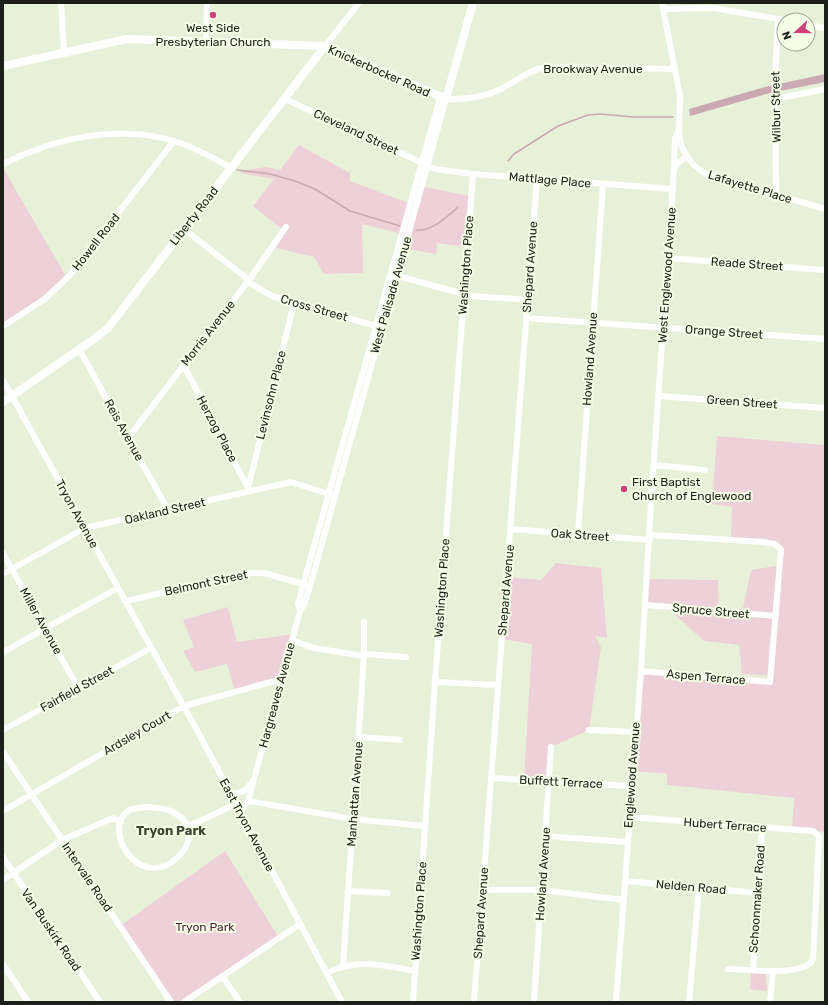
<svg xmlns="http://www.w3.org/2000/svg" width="828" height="1005" viewBox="0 0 828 1005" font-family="Rubik,sans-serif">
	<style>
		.green { fill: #eed1d8 }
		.water { fill: #caa9b2 }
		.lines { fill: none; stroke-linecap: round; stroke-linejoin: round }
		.stream { stroke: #caa9b2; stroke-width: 1.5 }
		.minor { stroke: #fff; stroke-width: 6 }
		.major { stroke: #fff; stroke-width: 8 }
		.poi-dot { fill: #cc4279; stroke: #f4fee7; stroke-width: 1.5 }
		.labels { text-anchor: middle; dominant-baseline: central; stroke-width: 4; stroke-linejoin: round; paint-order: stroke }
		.poi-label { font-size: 12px; fill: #1d2018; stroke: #f4fee7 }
		.street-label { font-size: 12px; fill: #1d2018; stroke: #f4fee7 }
		.park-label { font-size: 12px; fill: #4b1f2f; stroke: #f4fee7 }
		.neighbourhood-label { font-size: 13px; font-weight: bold; fill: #3e4533; stroke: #f4fee7 }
	</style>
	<rect width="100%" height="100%" fill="#e7f1d9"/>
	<path class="green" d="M 299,145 L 350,173 L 350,181 L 414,205 L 419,186 L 470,196 L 467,247 L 437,243 L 436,254 L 402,248 L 406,235 L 362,224 L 363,273 L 324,274 L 314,257 L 272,247 L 284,231 L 253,206 L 274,179 L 240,173 L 242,171 L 265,167 L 280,170 Z
		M 3,168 L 67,278 L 3,325 Z
		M 717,436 L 825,445 L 825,832 L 792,830 L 794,798 L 667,785 L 667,774 L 633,771 L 641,671 L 770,682 L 766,675 L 742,674 L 739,645 L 704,641 L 671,611 L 646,605 L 648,579 L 718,580 L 719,611 L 742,613 L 751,570 L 781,565 L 778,546 L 731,540 L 732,507 L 712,504 Z
		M 556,563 L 601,568 L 607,638 L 595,636 L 601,647 L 589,730 L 551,747 L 550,782 L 524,780 L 532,644 L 502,639 L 507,577 L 541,580 Z
		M 228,607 L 237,642 L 294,634 L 282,679 L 235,692 L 227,664 L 195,672 L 183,651 L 194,647 L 183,620 Z
		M 225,851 L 279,938 L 184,1002 L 171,1002 L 120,926 Z
		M 751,972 L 766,974 L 767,991 L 750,989 Z"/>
	<path class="water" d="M 825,74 L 825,82 L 770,93 L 690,116 L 689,109 L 765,87 Z"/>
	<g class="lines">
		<path class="stream" d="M 508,161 L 514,154 L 558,126 L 588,115 L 600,114 L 633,117 L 673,117
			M 237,170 L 270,174 L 295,181 L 315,189 L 350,211 L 400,226
			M 416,230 C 431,232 447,217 458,207"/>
		<path class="minor" d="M 61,3 L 64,52
			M 663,9 L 713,8 L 784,20
			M 808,25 L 825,28
			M 206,41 L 207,3
			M 325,46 L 359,3
			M 285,99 L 435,169 L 473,174 L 673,189
			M 775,99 L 825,89
			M 679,130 C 679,149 690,165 706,174 L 825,209
			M 3,164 C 54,138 117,124 174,141 C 195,147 213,158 232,168
			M 674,169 L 678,163 L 687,156
			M 776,195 L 775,84 L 778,19
			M 184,229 L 249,280
			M 668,258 L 825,270
			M 394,275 L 471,296 L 528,300
			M 248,282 L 272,296 L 379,327
			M 526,318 L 825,339
			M 3,326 L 45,299 L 70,275 L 174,141
			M 79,349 L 168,510
			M 184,366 L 248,488
			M 3,380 L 199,734 L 342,1002
			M 658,396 L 825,408
			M 128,438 L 249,280 L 286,227
			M 654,465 L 705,470
			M 248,488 L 294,303
			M 510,529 L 650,540
			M 578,534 L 603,184
			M 3,553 L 78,688
			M 3,574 L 85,528 L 291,482 L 332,495
			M 126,601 L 249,573 L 264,573 L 306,585
			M 646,605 L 776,616
			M 300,611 L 298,603 L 440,98
			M 292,640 L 313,648 L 364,656
			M 3,652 L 118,588
			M 364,654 L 406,657
			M 641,671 L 770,682 L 781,549 L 775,544 L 764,542 L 651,535
			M 435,682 L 498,685
			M 3,730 L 151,648
			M 589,730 L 635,732
			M 359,737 L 400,740
			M 3,752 L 171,1002
			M 491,778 L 631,786
			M 231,795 L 244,791 L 252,782
			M 248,801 L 353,819 L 425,826
			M 147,807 C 155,808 164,808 171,811 C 193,821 194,841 178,857 C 140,894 99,828 130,810 C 134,808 142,808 147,807 Z
			M 3,811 L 184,706 L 282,679
			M 240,812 L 248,801 L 300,611 L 304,605 L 310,586 L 446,99 C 466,100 484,98 503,88 C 517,80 528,71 545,67 L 675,69
			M 629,817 L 813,831 L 819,836 L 813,959 C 804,978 747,969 728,969
			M 189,826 L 236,804
			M 545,836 L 627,842
			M 3,857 L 100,1002
			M 3,880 L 62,840 L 113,818 L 121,822
			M 625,881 L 758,893
			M 483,890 L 541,890 L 624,900
			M 348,891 L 388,893
			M 3,964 L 28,1002
			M 343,966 L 364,656 L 364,622
			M 753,970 L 762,828
			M 326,973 C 359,958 382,965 415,971
			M 222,976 L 240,1002
			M 184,1002 L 300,924
			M 413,1002 L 435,682 L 473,174
			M 474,1002 L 537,179
			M 534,1002 L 551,747
			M 616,1002 L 641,671 L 651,502 L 674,169 L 675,139 L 679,128 L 680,96 L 662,3
			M 689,1002 L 699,888
			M 770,1002 L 773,971"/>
		<path class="major" d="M 3,66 L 127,39 L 325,46 L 446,99 L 473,3
			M 3,402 L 94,339 L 108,328 L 325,46"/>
	</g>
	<g class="poi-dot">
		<circle cx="213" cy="15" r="4"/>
		<circle cx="624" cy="489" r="4"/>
	</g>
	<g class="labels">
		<g class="poi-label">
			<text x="213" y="28">West Side<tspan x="213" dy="14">Presbyterian Church</tspan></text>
			<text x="632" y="482" text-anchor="start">First Baptist<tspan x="632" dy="14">Church of Englewood</tspan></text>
		</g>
		<g class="street-label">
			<text x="593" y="69">Brookway Avenue</text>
			<text transform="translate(379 71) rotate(24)">Knickerbocker Road</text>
			<text transform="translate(776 107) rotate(-91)">Wilbur Street</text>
			<text transform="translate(356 132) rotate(25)">Cleveland Street</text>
			<text transform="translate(550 180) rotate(5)">Mattlage Place</text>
			<text transform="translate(750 187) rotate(17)">Lafayette Place</text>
			<text transform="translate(194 216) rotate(-52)">Liberty Road</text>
			<text transform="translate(96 242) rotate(-52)">Howell Road</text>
			<text transform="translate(747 264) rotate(4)">Reade Street</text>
			<text transform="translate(466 265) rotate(-86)">Washington Place</text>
			<text transform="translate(530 267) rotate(-86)">Shepard Avenue</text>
			<text transform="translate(667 275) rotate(-86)">West Englewood Avenue</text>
			<text transform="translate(391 295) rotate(-74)">West Palisade Avenue</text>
			<text transform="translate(314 308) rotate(16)">Cross Street</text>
			<text transform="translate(724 332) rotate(4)">Orange Street</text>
			<text transform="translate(208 333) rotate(-52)">Morris Avenue</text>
			<text transform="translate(590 359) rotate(-86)">Howland Avenue</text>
			<text transform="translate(271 395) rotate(-76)">Levinsohn Place</text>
			<text transform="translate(742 402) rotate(4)">Green Street</text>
			<text transform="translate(217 429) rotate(62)">Herzog Place</text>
			<text transform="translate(124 430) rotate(61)">Reis Avenue</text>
			<text transform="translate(165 511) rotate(-13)">Oakland Street</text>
			<text transform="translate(77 514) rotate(61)">Tryon Avenue</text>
			<text transform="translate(580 535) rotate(4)">Oak Street</text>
			<text transform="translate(206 583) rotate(-12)">Belmont Street</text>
			<text transform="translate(442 588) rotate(-86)">Washington Place</text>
			<text transform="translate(506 590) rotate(-85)">Shepard Avenue</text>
			<text transform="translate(711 611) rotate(5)">Spruce Street</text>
			<text transform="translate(41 621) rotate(61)">Miller Avenue</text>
			<text transform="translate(706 677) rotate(5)">Aspen Terrace</text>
			<text transform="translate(77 689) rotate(-29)">Fairfield Street</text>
			<text transform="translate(277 695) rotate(-75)">Hargreaves Avenue</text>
			<text transform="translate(137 733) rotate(-30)">Ardsley Court</text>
			<text transform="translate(632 775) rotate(-86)">Englewood Avenue</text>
			<text transform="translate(561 782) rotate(3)">Buffett Terrace</text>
			<text transform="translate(355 794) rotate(-86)">Manhattan Avenue</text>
			<text transform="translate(247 825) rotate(62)">East Tryon Avenue</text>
			<text transform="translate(725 825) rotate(4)">Hubert Terrace</text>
			<text transform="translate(543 874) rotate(-86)">Howland Avenue</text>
			<text transform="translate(87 877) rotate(56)">Intervale Road</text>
			<text transform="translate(691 887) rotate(5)">Nelden Road</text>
			<text transform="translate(757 899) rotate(-86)">Schoonmaker Road</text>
			<text transform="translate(419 911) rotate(-86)">Washington Place</text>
			<text transform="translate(481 913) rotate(-86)">Shepard Avenue</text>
			<text transform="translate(51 930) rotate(56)">Van Buskirk Road</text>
		</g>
		<g class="park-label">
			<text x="205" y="927">Tryon Park</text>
		</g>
		<g class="neighbourhood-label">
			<text x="171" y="830">Tryon Park</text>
		</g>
	</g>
	<rect width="828" height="1005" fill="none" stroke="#1d2018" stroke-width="8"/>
	<g transform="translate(796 32) rotate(249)"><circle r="19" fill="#f4fee7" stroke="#9ea594"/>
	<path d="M0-3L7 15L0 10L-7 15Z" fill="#cc4279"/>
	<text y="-6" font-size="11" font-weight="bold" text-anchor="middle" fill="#1d2018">N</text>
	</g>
</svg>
